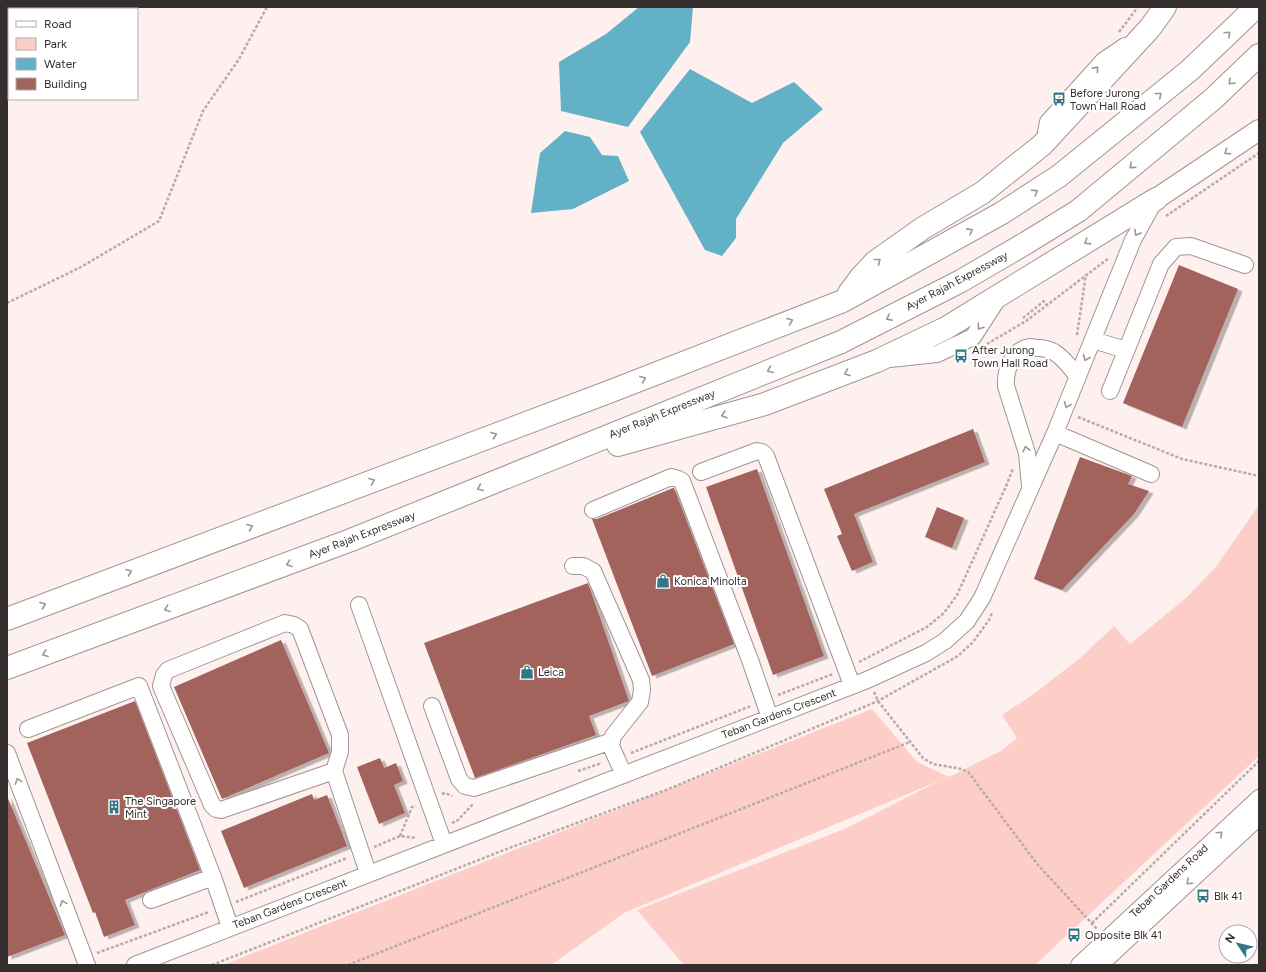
<svg xmlns="http://www.w3.org/2000/svg" width="1266" height="972" viewBox="0 0 1266 972" font-family="Figtree,sans-serif">
	<style>
		.green { fill: #fdcec7 }
		.water { fill: #62b1c6 }
		.building { fill: #a2635c; filter: url(#shadow) }
		.lines { fill: none; stroke-linecap: round; stroke-linejoin: round }
		.minor-casing { stroke: #a19593; stroke-width: 18 }
		.major-casing { stroke: #a19593; stroke-width: 22 }
		.highway-casing { stroke: #a19593; stroke-width: 24 }
		.path { stroke: #b6aba9; stroke-width: 2.5; stroke-dasharray: 3 2; stroke-linecap: butt }
		.minor { stroke: #fff; stroke-width: 16 }
		.major { stroke: #fff; stroke-width: 20 }
		.highway { stroke: #fff; stroke-width: 22 }
		.oneway { stroke: #9a9796 }
		.labels { text-anchor: middle; dominant-baseline: central; stroke-width: 4; stroke-linejoin: round; paint-order: stroke }
		.poi-label { font-size: 11px; fill: #342f2e; stroke: #fff; text-anchor: start }
		.street-label { font-size: 11px; fill: #342f2e; stroke: #fff }
	</style>
	<defs>
		<filter id="shadow"><feDropShadow dx="4.5" dy="2.5" stdDeviation="0" flood-color="#0004"/></filter>
	</defs>
	<rect width="100%" height="100%" fill="#fef0ee"/>
	<path class="green" d="M 1259,505 L 1259,756 L 1035,965 L 684,965 L 637,910 L 847,828 L 941,780 L 624,913 L 551,965 L 223,965 L 872,709 L 917,762 L 949,777 L 1001,751 L 1017,738 L 1002,715 L 1035,693 L 1080,658 L 1114,626 L 1130,644 L 1186,598 L 1215,568 Z"/>
	<path class="water" d="M 639,7 L 693,7 L 690,42 L 628,127 L 561,111 L 559,62 L 606,34 Z
		M 690,69 L 752,103 L 794,82 L 823,109 L 783,143 L 736,219 L 736,238 L 722,256 L 705,250 L 640,132 Z
		M 565,131 L 590,137 L 602,155 L 618,156 L 629,181 L 573,209 L 531,213 L 540,153 Z"/>
	<path class="building" d="M 1179,265 L 1238,289 L 1182,427 L 1123,403 Z
		M 973,429 L 985,462 L 854,514 L 873,562 L 852,571 L 837,536 L 842,534 L 824,489 Z
		M 1080,457 L 1132,476 L 1128,484 L 1149,491 L 1134,514 L 1062,590 L 1034,579 Z
		M 757,469 L 824,656 L 773,675 L 706,487 Z
		M 673,488 L 674,488 L 734,644 L 652,676 L 592,519 L 597,519 Z
		M 937,507 L 964,518 L 952,548 L 925,537 Z
		M 588,583 L 629,701 L 589,716 L 596,735 L 475,778 L 424,643 Z
		M 281,640 L 329,753 L 222,799 L 174,687 Z
		M 135,701 L 200,870 L 125,900 L 135,925 L 104,937 L 95,912 L 93,913 L 27,743 Z
		M 380,758 L 384,768 L 396,763 L 403,781 L 394,785 L 405,813 L 379,824 L 357,767 Z
		M 312,794 L 314,800 L 327,795 L 347,846 L 244,888 L 221,831 Z
		M 7,796 L 65,935 L 7,957 Z"/>
	<g class="lines">
		<g class="minor-casing">
			<path id="minor" d="M 1046,132 L 1048,122 L 1103,61 L 1125,46
				M 1093,340 L 1126,350
				M 890,359 L 937,354 L 973,337 L 999,297
				M 1110,391 L 1161,264 L 1176,247 L 1191,246 L 1245,265
				M 1055,433 L 1151,474
				M 701,472 L 757,451 L 762,452 L 766,456 L 852,685
				M 1030,486 L 1027,453 L 1006,386 C 1005,370 1012,350 1030,347 C 1033,347 1037,348 1039,348 C 1044,348 1050,350 1054,352 C 1064,358 1071,368 1078,377
				M 593,510 L 671,477 L 678,479 L 682,481 L 750,660 L 770,718
				M 573,566 L 583,566 L 593,571 L 641,680 L 642,690 L 640,702 L 613,736 L 611,746 L 624,775
				M 359,605 L 444,844
				M 432,706 L 459,779 L 465,786 L 474,788 L 612,741
				M 28,729 L 139,686 L 213,877 L 230,927
				M 7,753 L 87,965
				M 334,771 L 221,810 L 216,809 L 212,805 L 161,686 L 164,675 L 168,670 L 285,623 L 294,625 L 300,629 L 340,735 L 340,752 L 334,771 L 368,873
				M 151,900 L 213,877
				M 135,965 L 867,680 L 926,653 L 945,641 L 967,621 L 982,598 L 1055,433 L 1133,240 L 1155,200
				M 1079,965 L 1259,798
				M 1100,965 L 1259,817"/>
		</g>
		<g class="major-casing">
			<path id="major" d="M 1156,199 L 1259,130"/>
		</g>
		<g class="highway-casing">
			<path id="highway" d="M 849,293 L 861,277 L 875,262 L 923,228 L 982,193 L 1042,145 L 1150,28 L 1165,7
				M 618,445 L 765,404 L 877,361 L 946,328 L 1156,199
				M 7,619 L 606,393 L 843,301 L 1002,213 L 1059,176 L 1190,70 L 1256,7
				M 7,668 L 351,540 L 841,342 L 961,281 L 1026,243 L 1078,211 L 1213,99 L 1259,55"/>
		</g>
		<path class="path" d="M 1119,32 L 1138,7
			M 1166,216 L 1259,153
			M 7,303 L 81,267 L 159,221 L 203,111 L 239,59 L 267,7
			M 1023,318 L 1044,301 L 1047,305
			M 1077,335 L 1086,274
			M 987,344 L 1026,321 L 1109,258
			M 1078,417 L 1182,459 L 1259,476
			M 859,662 L 927,627 L 944,613 L 957,595 L 1007,484 L 1013,468
			M 874,692 L 878,701 L 923,758 L 933,764 L 962,769 L 969,773 L 1038,865 L 1097,929
			M 778,695 L 833,674
			M 631,753 L 751,706
			M 578,771 L 602,763
			M 442,794 L 445,793 L 452,796
			M 452,823 L 458,820 L 472,805 L 474,804
			M 400,836 L 412,807 L 416,806
			M 374,847 L 400,836 L 416,838
			M 236,902 L 347,858
			M 1092,923 L 1259,761
			M 97,953 L 209,912
			M 212,965 L 504,850 L 666,790 L 878,701 L 958,656 L 973,642 L 989,620 L 992,613
			M 348,965 L 910,742"/>
		<use href="#minor" class="minor"/>
		<use href="#major" class="major"/>
		<use href="#highway" class="highway"/>
	</g>
	<defs><path id="oneway-chevron" d="M-2-3.5L2.5 0L-2 3.5" fill="none" stroke-width="1.6" stroke-linecap="round" stroke-linejoin="round"/></defs>
	<g class="oneway">
		<use href="#oneway-chevron" transform="translate(1228 34) rotate(-43)"/>
		<use href="#oneway-chevron" transform="translate(1096 69) rotate(-49)"/>
		<use href="#oneway-chevron" transform="translate(1231 82) rotate(136)"/>
		<use href="#oneway-chevron" transform="translate(1159 95) rotate(-39)"/>
		<use href="#oneway-chevron" transform="translate(1227 152) rotate(146)"/>
		<use href="#oneway-chevron" transform="translate(1132 166) rotate(140)"/>
		<use href="#oneway-chevron" transform="translate(1035 192) rotate(-33)"/>
		<use href="#oneway-chevron" transform="translate(970 231) rotate(-29)"/>
		<use href="#oneway-chevron" transform="translate(1137 233) rotate(119)"/>
		<use href="#oneway-chevron" transform="translate(1087 242) rotate(148)"/>
		<use href="#oneway-chevron" transform="translate(878 261) rotate(-38)"/>
		<use href="#oneway-chevron" transform="translate(889 318) rotate(153)"/>
		<use href="#oneway-chevron" transform="translate(790 321) rotate(-21)"/>
		<use href="#oneway-chevron" transform="translate(980 327) rotate(124)"/>
		<use href="#oneway-chevron" transform="translate(1086 358) rotate(112)"/>
		<use href="#oneway-chevron" transform="translate(770 370) rotate(158)"/>
		<use href="#oneway-chevron" transform="translate(847 373) rotate(159)"/>
		<use href="#oneway-chevron" transform="translate(643 379) rotate(-21)"/>
		<use href="#oneway-chevron" transform="translate(1067 405) rotate(112)"/>
		<use href="#oneway-chevron" transform="translate(724 415) rotate(164)"/>
		<use href="#oneway-chevron" transform="translate(494 435) rotate(-21)"/>
		<use href="#oneway-chevron" transform="translate(1026 449) rotate(-104)"/>
		<use href="#oneway-chevron" transform="translate(372 481) rotate(-21)"/>
		<use href="#oneway-chevron" transform="translate(480 488) rotate(158)"/>
		<use href="#oneway-chevron" transform="translate(250 527) rotate(-21)"/>
		<use href="#oneway-chevron" transform="translate(289 564) rotate(160)"/>
		<use href="#oneway-chevron" transform="translate(129 572) rotate(-21)"/>
		<use href="#oneway-chevron" transform="translate(43 605) rotate(-21)"/>
		<use href="#oneway-chevron" transform="translate(167 609) rotate(160)"/>
		<use href="#oneway-chevron" transform="translate(45 654) rotate(160)"/>
		<use href="#oneway-chevron" transform="translate(18 781) rotate(-110)"/>
		<use href="#oneway-chevron" transform="translate(1220 834) rotate(-43)"/>
		<use href="#oneway-chevron" transform="translate(1189 882) rotate(137)"/>
		<use href="#oneway-chevron" transform="translate(63 903) rotate(-110)"/>
	</g>
	<defs>
		<g id="bus-bare" transform="scale(1.08)"><path d="M-5-6H5V4H4V6H2V4H-2V6H-4V4H-5ZM-3.5-4V0h7V-4ZM-3.5 1.2v1.5H-2V1.2ZM2 1.2v1.5H3.5V1.2Z" fill="#337686" stroke="#fff" stroke-width="2.5" paint-order="stroke"/></g>
		<g id="shop-bare" transform="scale(1.08)"><path d="M-5-2.5h2.3a2.7 3.5 0 0 1 5.4 0H5L5.5 6h-11ZM-1.5-2.5h3a1.5 2.3 0 0 0-3 0Z" fill="#337686" stroke="#fff" stroke-width="2.5" paint-order="stroke"/></g>
		<g id="building-bare" transform="scale(1.08)"><path d="M-4-6H4V6H1V3H-1V6H-4ZM-2.5-4.3h1.7v1.8h-1.7ZM.8-4.3h1.7v1.8H.8ZM-2.5-1h1.7V.8h-1.7ZM.8-1h1.7V.8H.8Z" fill="#337686" stroke="#fff" stroke-width="2.5" paint-order="stroke"/></g>
	</defs>
	<g fill-rule="evenodd">
		<use href="#bus-bare" x="1059" y="99"/>
		<use href="#bus-bare" x="961" y="356"/>
		<use href="#shop-bare" x="663" y="581"/>
		<use href="#shop-bare" x="527" y="672"/>
		<use href="#building-bare" x="114" y="807"/>
		<use href="#bus-bare" x="1203" y="896"/>
		<use href="#bus-bare" x="1074" y="935"/>
	</g>
	<g class="labels">
		<g class="poi-label">
			<text x="1070" y="93">Before Jurong<tspan x="1070" dy="13">Town Hall Road</tspan></text>
			<text x="972" y="350">After Jurong<tspan x="972" dy="13">Town Hall Road</tspan></text>
			<text x="674" y="581">Konica Minolta</text>
			<text x="538" y="672">Leica</text>
			<text x="125" y="801">The Singapore<tspan x="125" dy="13">Mint</tspan></text>
			<text x="1214" y="896">Blk 41</text>
			<text x="1085" y="935">Opposite Blk 41</text>
		</g>
		<g class="street-label">
			<text transform="translate(957 281) rotate(-28)">Ayer Rajah Expressway</text>
			<text transform="translate(662 414) rotate(-22)">Ayer Rajah Expressway</text>
			<text transform="translate(362 535) rotate(-21)">Ayer Rajah Expressway</text>
			<text transform="translate(779 714) rotate(-21)">Teban Gardens Crescent</text>
			<text transform="translate(1169 881) rotate(-43)">Teban Gardens Road</text>
			<text transform="translate(290 904) rotate(-21)">Teban Gardens Crescent</text>
		</g>
	</g>
	<rect width="1266" height="972" fill="none" stroke="#342f2e" stroke-width="16"/>
	<rect x="8" y="8" width="130" height="92" fill="#ffffff" stroke="#aeacab"/>
	<rect x="16" y="21" width="20" height="6" fill="#ffffff" stroke="#aeacab"/>
	<text x="44" y="28" font-size="12" fill="#342f2e">Road</text>
	<rect x="16" y="38" width="20" height="12" fill="#fdcec7" stroke="#aeacab"/>
	<text x="44" y="48" font-size="12" fill="#342f2e">Park</text>
	<rect x="16" y="58" width="20" height="12" fill="#62b1c6" stroke="#aeacab"/>
	<text x="44" y="68" font-size="12" fill="#342f2e">Water</text>
	<rect x="16" y="78" width="20" height="12" fill="#a2635c" stroke="#aeacab"/>
	<text x="44" y="88" font-size="12" fill="#342f2e">Building</text>
	<g transform="translate(1238 944) rotate(305)"><circle r="19" fill="#ffffff" stroke="#aeacab"/>
	<path d="M0-3L7 15L0 10L-7 15Z" fill="#337686"/>
	<text y="-6" font-size="11" font-weight="bold" text-anchor="middle" fill="#342f2e">N</text>
	</g>
</svg>
